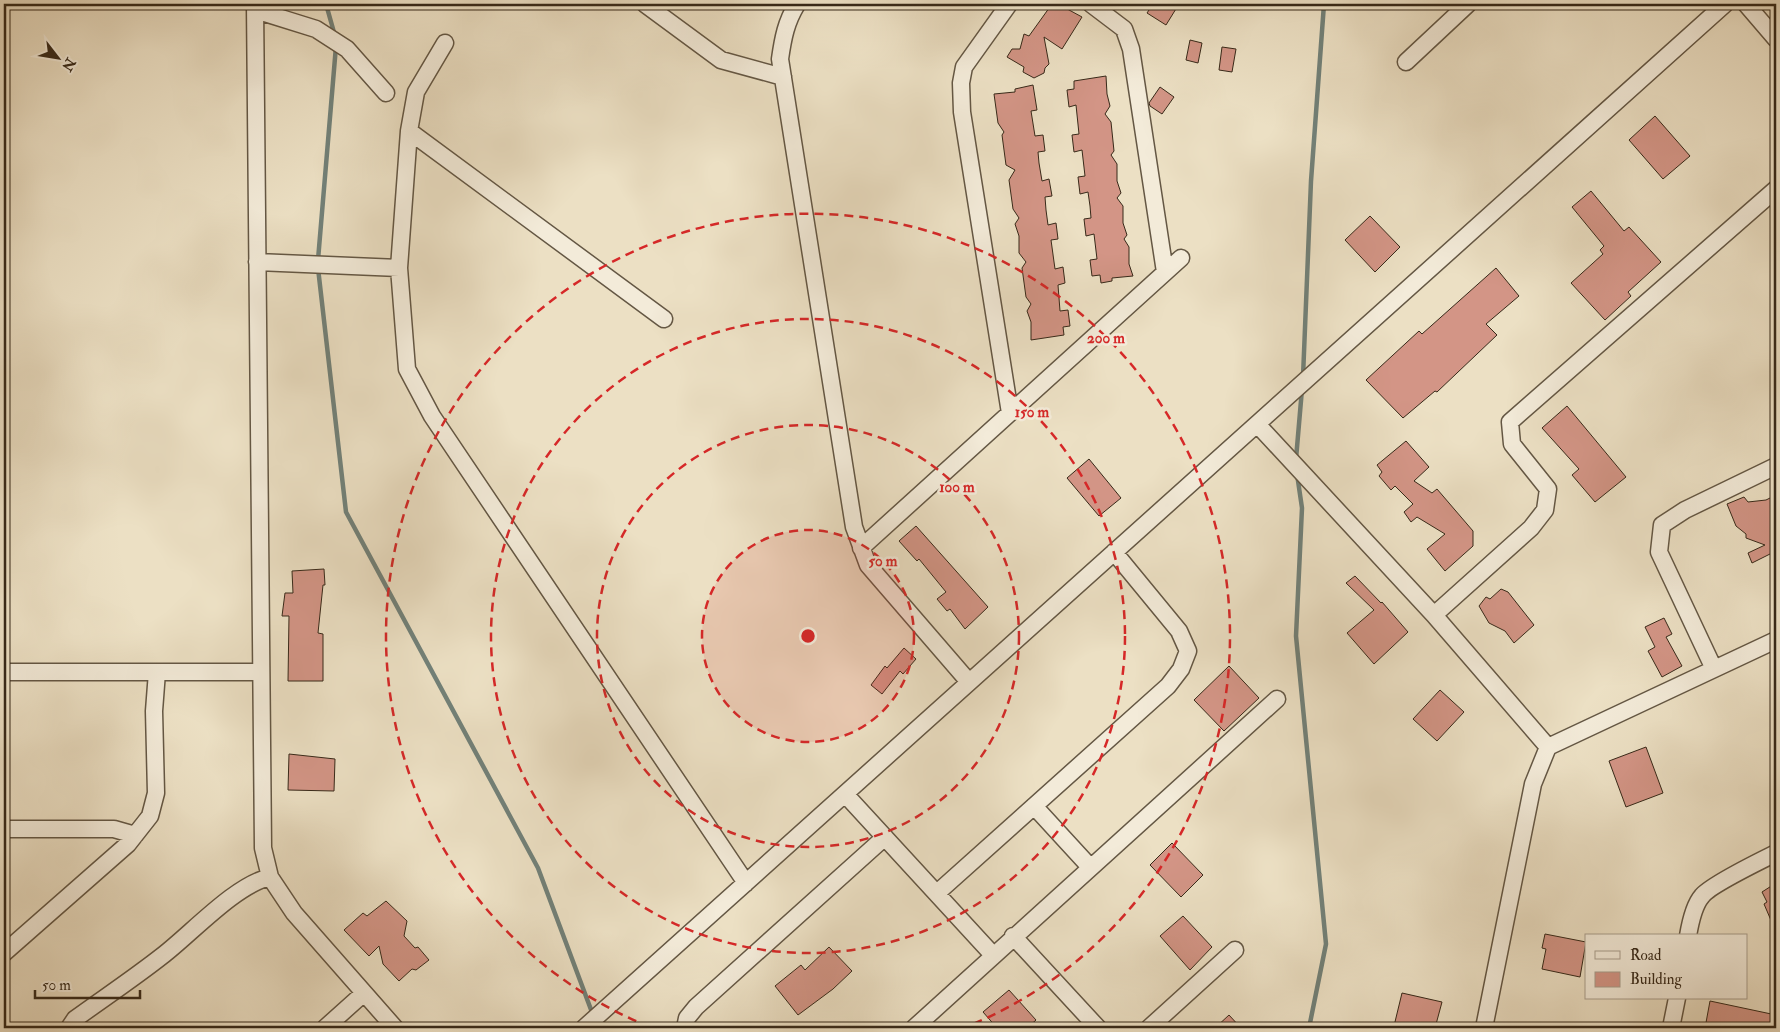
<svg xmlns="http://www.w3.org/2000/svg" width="1780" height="1032" viewBox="0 0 1780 1032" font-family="'IM FELL Double Pica',serif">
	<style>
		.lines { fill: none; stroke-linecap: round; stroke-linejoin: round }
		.stream { stroke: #728179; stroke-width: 4.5 }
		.building { fill: #d39586; stroke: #372919 }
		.minor-casing { stroke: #645744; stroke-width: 19 }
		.minor { stroke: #f3ebd9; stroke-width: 16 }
		.ring { fill: none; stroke: #d62828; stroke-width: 2.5; stroke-dasharray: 9 6 }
		.centre { fill: #d62828; stroke: #f3ebd9; stroke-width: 2.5 }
		.ring-label { font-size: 15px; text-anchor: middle; font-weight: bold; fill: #d62828; stroke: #f3ebd9; stroke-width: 5; stroke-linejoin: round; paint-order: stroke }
	</style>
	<rect width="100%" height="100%" fill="#ece0c4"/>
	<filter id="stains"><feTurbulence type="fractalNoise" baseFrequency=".004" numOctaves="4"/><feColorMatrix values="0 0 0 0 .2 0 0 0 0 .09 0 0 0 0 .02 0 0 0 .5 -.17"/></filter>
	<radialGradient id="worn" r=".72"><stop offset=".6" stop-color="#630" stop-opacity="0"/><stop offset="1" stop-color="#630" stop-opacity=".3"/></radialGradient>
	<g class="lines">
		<path class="stream" d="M 326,4 L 335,36
			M 318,260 L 336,46
			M 318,268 L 346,512 L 538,868 L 593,1015
			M 1303,377 L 1311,181 L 1324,4
			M 1296,459 L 1302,389
			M 1297,474 L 1302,508 L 1296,636 L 1326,944 L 1309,1028"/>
	</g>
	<path class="building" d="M 1052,4 L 1058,4 L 1082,17 L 1062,49 L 1044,37 L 1049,64 L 1045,68 L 1044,73 L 1034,78 L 1023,72 L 1024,67 L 1007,57 L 1012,49 L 1020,49 L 1024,34 L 1029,36 Z
		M 1153,4 L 1179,4 L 1166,25 L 1147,13 Z
		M 1190,40 L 1202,43 L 1198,63 L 1186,60 Z
		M 1222,47 L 1236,49 L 1232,72 L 1219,70 Z
		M 1106,76 L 1107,94 L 1110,106 L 1105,114 L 1111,122 L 1114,151 L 1111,155 L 1117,164 L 1117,181 L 1121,193 L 1117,198 L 1123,206 L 1123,223 L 1127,235 L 1124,239 L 1129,247 L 1129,264 L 1133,276 L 1112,278 L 1112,281 L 1101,283 L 1100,275 L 1092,276 L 1090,260 L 1097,259 L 1094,234 L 1086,236 L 1084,219 L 1091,218 L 1090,206 L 1088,192 L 1080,194 L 1078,177 L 1085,176 L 1082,150 L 1074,152 L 1072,135 L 1079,134 L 1076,105 L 1069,107 L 1067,90 L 1074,89 L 1074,81 Z
		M 1033,85 L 1037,110 L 1031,111 L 1035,136 L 1043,135 L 1045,151 L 1038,152 L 1039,163 L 1042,181 L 1049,179 L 1052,196 L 1045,197 L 1046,210 L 1048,225 L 1056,223 L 1058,239 L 1051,240 L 1055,269 L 1063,267 L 1065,283 L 1058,285 L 1060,311 L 1068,310 L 1070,326 L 1063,327 L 1064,335 L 1031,340 L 1031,322 L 1027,311 L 1031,304 L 1026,297 L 1022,268 L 1026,262 L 1019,253 L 1019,236 L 1015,224 L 1019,218 L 1013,209 L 1009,180 L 1015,170 L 1006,165 L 1002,135 L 1004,132 L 998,123 L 994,94 L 1015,92 L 1015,89 Z
		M 1160,87 L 1174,97 L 1162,114 L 1150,106 L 1149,103 Z
		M 1655,116 L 1690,156 L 1663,179 L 1629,140 Z
		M 1591,191 L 1624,231 L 1629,227 L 1661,262 L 1628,292 L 1631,296 L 1605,320 L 1571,283 L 1603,254 L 1600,250 L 1604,246 L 1572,207 Z
		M 1370,216 L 1400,247 L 1375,272 L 1345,240 Z
		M 1496,268 L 1519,296 L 1486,324 L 1497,335 L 1437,392 L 1435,391 L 1403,418 L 1366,380 L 1419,331 L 1422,334 Z
		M 1567,406 L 1626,477 L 1595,502 L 1572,475 L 1579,469 L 1542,428 Z
		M 1406,441 L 1429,467 L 1414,481 L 1432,493 L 1437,489 L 1473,531 L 1473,546 L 1445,571 L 1427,549 L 1445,534 L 1417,517 L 1411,522 L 1404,512 L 1413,504 L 1395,486 L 1391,490 L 1379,476 L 1382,472 L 1377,465 Z
		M 1089,459 L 1121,498 L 1099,516 L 1067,478 Z
		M 1776,495 L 1776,539 L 1772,542 L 1776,540 L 1776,551 L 1752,563 L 1748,553 L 1765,545 L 1746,538 L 1746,534 L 1736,526 L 1727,504 L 1744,497 L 1748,502 L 1766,500 Z
		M 916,526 L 988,607 L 965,629 L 950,609 L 947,611 L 937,599 L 946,592 L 919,559 L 917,561 L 899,541 Z
		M 324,569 L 325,585 L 323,585 L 318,633 L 323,634 L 323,681 L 288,681 L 289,616 L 282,616 L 285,593 L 293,593 L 292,571 Z
		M 1355,576 L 1381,603 L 1382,602 L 1408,632 L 1374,664 L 1347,633 L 1374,610 L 1346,583 Z
		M 1501,589 L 1508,592 L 1534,625 L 1514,643 L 1505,631 L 1489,623 L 1479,606 L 1486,597 L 1490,599 Z
		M 1664,618 L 1672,634 L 1666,637 L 1682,666 L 1662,677 L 1648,651 L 1655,647 L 1645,627 Z
		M 904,648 L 916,659 L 903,674 L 900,671 L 882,694 L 871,685 L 885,666 L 887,668 Z
		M 1229,666 L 1259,698 L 1224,731 L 1194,700 Z
		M 1440,690 L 1464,712 L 1437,741 L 1413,719 Z
		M 1646,747 L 1663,793 L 1626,807 L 1609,761 Z
		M 289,754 L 335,759 L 334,791 L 288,790 Z
		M 1172,843 L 1203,875 L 1181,897 L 1150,865 Z
		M 1776,883 L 1776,932 L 1764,904 L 1767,902 L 1762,892 Z
		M 386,901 L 407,921 L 404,936 L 415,948 L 418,947 L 429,960 L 416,970 L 412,969 L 399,981 L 383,964 L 379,946 L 369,956 L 344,930 L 363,913 L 367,916 Z
		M 1183,916 L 1212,947 L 1190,970 L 1160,936 Z
		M 1545,934 L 1586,942 L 1580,977 L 1542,969 L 1546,949 L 1542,948 Z
		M 829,947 L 852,971 L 833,989 L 798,1015 L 775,986 L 801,965 L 805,970 Z
		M 1009,990 L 1036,1020 L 1027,1028 L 997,1028 L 983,1012 Z
		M 1402,993 L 1442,1002 L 1435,1028 L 1394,1026 Z
		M 1710,1001 L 1776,1015 L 1776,1028 L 1705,1028 Z
		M 1229,1015 L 1241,1028 L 1215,1028 Z"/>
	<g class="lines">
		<g class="minor-casing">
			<path id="minor" d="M 255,4 L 263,848 L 270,877 L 294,913 L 395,1028
				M 645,4 L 721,60 L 783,77
				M 797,4 C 786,22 783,38 780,59 L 854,527 L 868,565 L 969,682
				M 1009,4 L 964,67 L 961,83 L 962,112 L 1010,413
				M 1091,4 L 1124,29 L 1131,49 L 1165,272
				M 1746,4 L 1776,39
				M 255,10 L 316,29 L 347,49 L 386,93
				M 445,43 L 416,92 L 409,131 L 399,268 L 407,369 L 432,416 L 746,883
				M 1406,62 L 1468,4
				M 409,131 L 664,319
				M 257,262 L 399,268
				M 1257,424 L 1434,615 L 1548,747
				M 861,548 L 1181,258
				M 1434,615 L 1531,528 L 1545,510 L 1548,489 L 1512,444 L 1510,422 L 1776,189
				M 1714,669 L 1659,552 L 1662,525 L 1685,510 L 1776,466
				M 4,672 L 261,672
				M 845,794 L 993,955
				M 1034,806 L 1090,867
				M 4,829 L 114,829 L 135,835
				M 937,893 L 1168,686 L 1181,669 L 1188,651 L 1179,631 L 1114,552
				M 1013,936 L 1098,1028
				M 1688,936 C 1690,924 1694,905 1702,896 C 1710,885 1762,860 1776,853
				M 4,953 L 128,844 L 150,816 L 156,793 L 154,711 L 157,672
				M 69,1028 L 75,1019 C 104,998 134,978 162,956 C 192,933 235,885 270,877
				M 325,1028 L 364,993
				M 584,1028 L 1725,4
				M 685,1028 L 687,1018 L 696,1007 L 885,837
				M 914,1028 L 1277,699
				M 1149,1028 L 1235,950
				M 1484,1028 L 1533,784 L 1548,747 L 1776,640
				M 1671,1028 L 1677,998"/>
		</g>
		<use href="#minor" class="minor"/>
	</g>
	<circle cx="808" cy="636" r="106" fill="#d62828" fill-opacity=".12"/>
	<g class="ring">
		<circle cx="808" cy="636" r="106"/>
		<circle cx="808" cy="636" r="211"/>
		<circle cx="808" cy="636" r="317"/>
		<path d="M650 1027A422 422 0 1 1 966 1027"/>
	</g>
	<circle cx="808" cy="636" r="8" class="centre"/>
	<g class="ring-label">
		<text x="1106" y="343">200 m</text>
		<text x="1032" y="417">150 m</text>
		<text x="957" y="492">100 m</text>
		<text x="883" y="566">50 m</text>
	</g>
	<rect width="1780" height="1032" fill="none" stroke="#ece0c4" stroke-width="20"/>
	<rect x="5" y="5" width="1770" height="1022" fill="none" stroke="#372919" stroke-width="2.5"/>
	<rect x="10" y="10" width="1760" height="1012" fill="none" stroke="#372919"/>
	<rect x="1585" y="934" width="162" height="65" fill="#f3ebd9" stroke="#a89d8c"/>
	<rect x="1595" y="951" width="25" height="8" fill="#f3ebd9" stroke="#a89d8c"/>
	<text x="1630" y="960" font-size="15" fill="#372919">Road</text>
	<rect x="1595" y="972" width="25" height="15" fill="#d39586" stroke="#a89d8c"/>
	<text x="1630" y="984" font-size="15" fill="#372919">Building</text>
	<g transform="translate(58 58) rotate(121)" stroke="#f3ebd9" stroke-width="4" paint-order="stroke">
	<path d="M0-4L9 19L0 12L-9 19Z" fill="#372919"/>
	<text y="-8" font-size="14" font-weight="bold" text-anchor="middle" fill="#372919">N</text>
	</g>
	<path d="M35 990v8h105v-8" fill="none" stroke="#372919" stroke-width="2.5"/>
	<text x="42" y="990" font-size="15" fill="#372919" stroke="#f3ebd9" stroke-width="4" paint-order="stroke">50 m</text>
	<rect width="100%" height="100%" filter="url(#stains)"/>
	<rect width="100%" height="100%" fill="url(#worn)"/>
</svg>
